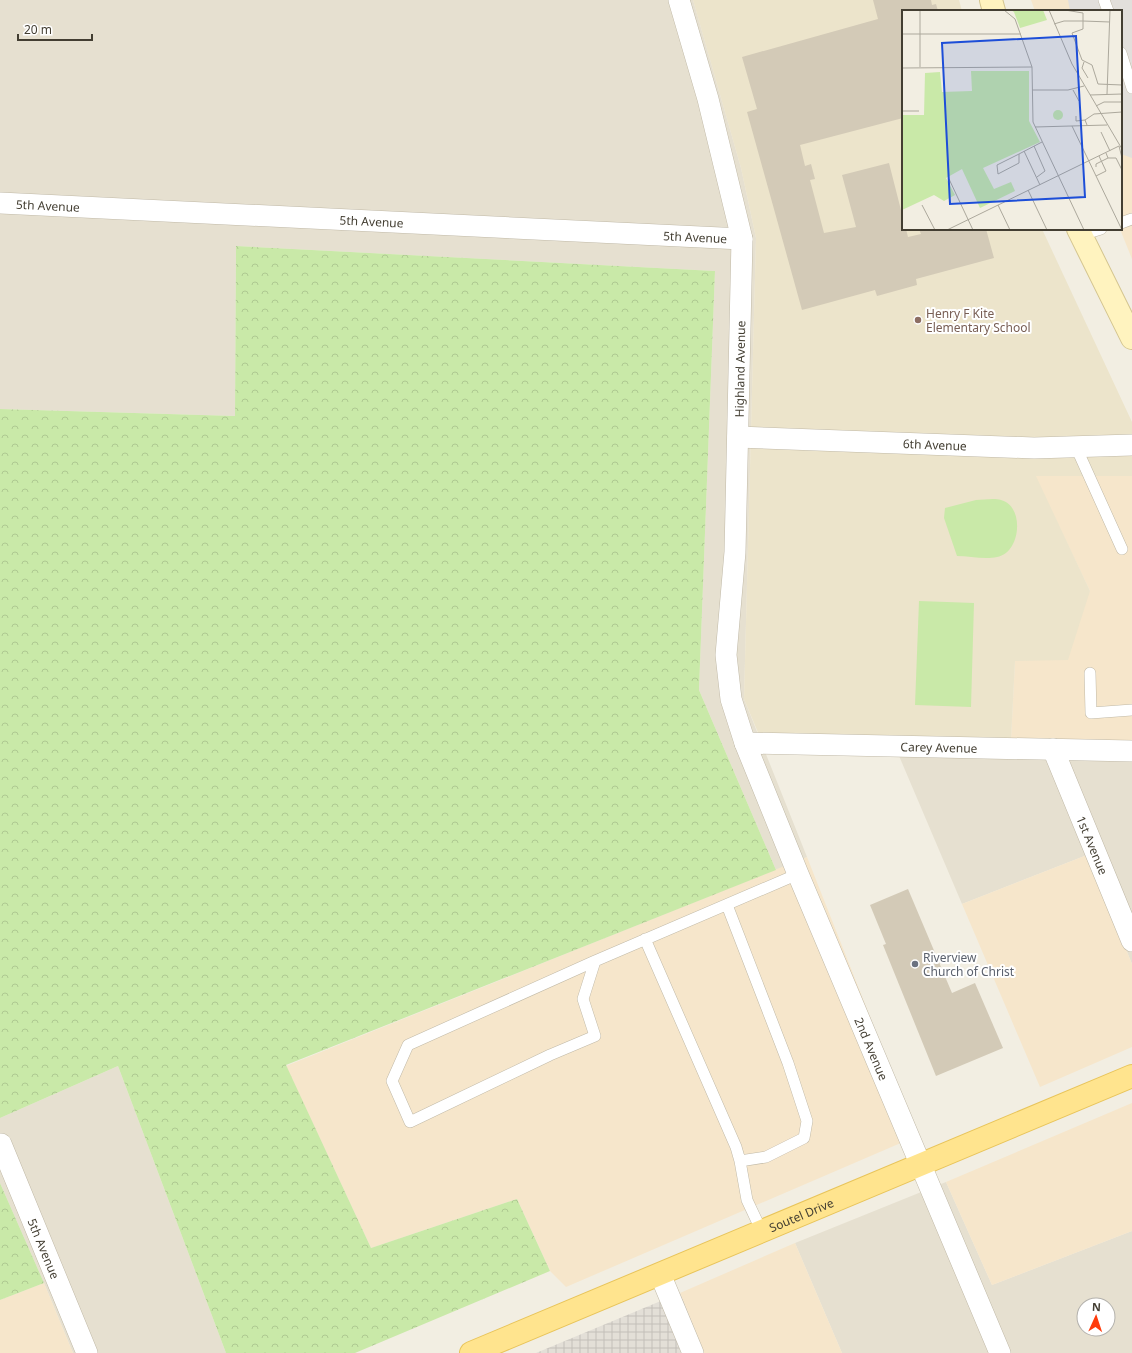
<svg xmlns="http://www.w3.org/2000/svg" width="1132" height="1353" viewBox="0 0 1132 1353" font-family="'Noto Sans',sans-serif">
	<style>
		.residential { fill: #e6e0d0; fill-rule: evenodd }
		.commercial { fill: #f6e6cb }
		.industrial { fill: url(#industrial-grid) }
		.education { fill: #ece4cb }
		.green { fill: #c9e9a8 }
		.forest { fill: url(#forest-crowns) }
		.parking { fill: #e2dfdb }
		.building { fill: #d3cab7 }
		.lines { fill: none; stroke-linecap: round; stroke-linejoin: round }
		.lane-casing { stroke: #c0b9a7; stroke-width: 12 }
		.street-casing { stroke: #c0b9a7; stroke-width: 22 }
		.secondary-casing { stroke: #d4c58f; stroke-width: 24 }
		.primary-casing { stroke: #e8c45a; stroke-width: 24 }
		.lane { stroke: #fff; stroke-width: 11 }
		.street { stroke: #fff; stroke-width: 21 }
		.secondary { stroke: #fff3bf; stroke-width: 22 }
		.primary { stroke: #ffe48e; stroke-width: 22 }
		.education-dot { fill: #8d6e63; stroke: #fff; stroke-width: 1.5 }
		.worship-dot { fill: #6b7280; stroke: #fff; stroke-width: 1.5 }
		.labels { text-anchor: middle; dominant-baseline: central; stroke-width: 4; stroke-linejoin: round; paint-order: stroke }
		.street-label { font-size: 12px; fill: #433e32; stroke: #fff }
		.education-label { font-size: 12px; fill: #785e54; stroke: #fff; text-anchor: start }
		.worship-label { font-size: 12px; fill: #5b616d; stroke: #fff; text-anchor: start }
		.inset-road { fill: none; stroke: #aca89c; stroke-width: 1 }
		.view { fill: #1d4ed8; fill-opacity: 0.15; stroke: #1d4ed8; stroke-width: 2 }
		.inset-edge { fill: none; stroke: #433e32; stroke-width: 2 }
	</style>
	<defs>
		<pattern id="industrial-grid" width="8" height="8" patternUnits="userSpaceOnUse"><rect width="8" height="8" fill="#e3dfd7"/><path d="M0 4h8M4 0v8" fill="none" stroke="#c4c0b9"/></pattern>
		<pattern id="forest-crowns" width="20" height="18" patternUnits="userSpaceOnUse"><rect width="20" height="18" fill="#c9e9a8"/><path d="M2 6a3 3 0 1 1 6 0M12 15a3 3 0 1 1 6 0" fill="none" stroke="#aec991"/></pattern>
	</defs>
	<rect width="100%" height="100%" fill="#f2eee2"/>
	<path class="residential" d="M 0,0 L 693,0 L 741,168 L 756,238 L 744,699 L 807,857 L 776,870 L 699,690 L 715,271 L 236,246 L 235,416 L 0,409 Z
		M 891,737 L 1132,743 L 1132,964 L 1087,855 L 962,904 Z
		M 118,1066 L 226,1353 L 73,1353 L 44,1283 L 0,1183 L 0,1118 Z
		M 946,1182 L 992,1285 L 1132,1231 L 1132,1353 L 842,1353 L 795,1243 ZM 1084,1305 L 1108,1305 L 1108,1329 L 1084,1329 Z"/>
	<path class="commercial" d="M 1031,0 L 1132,0 L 1132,259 L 1120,229 L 1121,11 L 1035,11 Z
		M 1035,476 L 1132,476 L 1132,743 L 1011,739 L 1015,661 L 1090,591 Z
		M 1087,855 L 1132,964 L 1132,1047 L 1040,1087 L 962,904 Z
		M 807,857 L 917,1136 L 566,1287 L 550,1271 L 517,1199 L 371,1248 L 286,1066 Z
		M 1132,1103 L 1132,1231 L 992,1285 L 946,1182 Z
		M 795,1243 L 842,1353 L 704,1353 L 680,1293 Z
		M 44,1283 L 73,1353 L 0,1353 L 0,1300 Z"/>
	<path class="industrial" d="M 680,1293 L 704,1353 L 536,1353 Z"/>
	<path class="education" d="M 693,0 L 959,0 L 962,11 L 903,11 L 903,229 L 1042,229 L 1132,422 L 1132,476 L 1036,476 L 1090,591 L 1068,660 L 1015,661 L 1011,739 L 759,735 L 744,699 L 756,238 L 741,168 Z"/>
	<path class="green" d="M 976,500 C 983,500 994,498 1001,500 C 1025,506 1021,553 997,557 C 985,560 969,556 957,556 L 944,518 L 945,508 Z
		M 919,601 L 974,603 L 971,707 L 915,705 Z"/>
	<path class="forest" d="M 236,246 L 715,271 L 699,690 L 776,870 L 286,1065 L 371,1248 L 517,1199 L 550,1271 L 355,1353 L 226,1353 L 118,1066 L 0,1118 L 0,409 L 235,416 Z
		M 0,1183 L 44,1283 L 0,1300 Z"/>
	<path class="parking" d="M 1068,0 L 1132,0 L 1132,158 L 1121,154 L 1121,11 L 1070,11 Z"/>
	<path class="building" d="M 873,0 L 931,0 L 932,5 L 936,4 L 938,11 L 903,11 L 903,118 L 800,145 L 805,166 L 811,164 L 815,179 L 810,180 L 824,233 L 856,227 L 842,175 L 889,163 L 903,218 L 903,229 L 906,229 L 908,237 L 921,234 L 919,229 L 986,229 L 994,258 L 916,279 L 917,285 L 877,296 L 875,290 L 802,310 L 747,112 L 757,109 L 742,57 L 878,19 Z
		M 908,889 L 952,993 L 975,983 L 1003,1048 L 936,1076 L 883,945 L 886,944 L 870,905 Z"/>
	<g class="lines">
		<g class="lane-casing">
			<path id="lane" d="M 1104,0 L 1108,11
				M 1121,53 L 1132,88
				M 1121,223 L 1132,219
				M 1081,235 L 1101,229
				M 1076,447 L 1122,549
				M 1090,673 L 1091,713 L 1132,710
				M 727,905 L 788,1063 L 807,1121 L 804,1138 L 766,1157 L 740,1161
				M 645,939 L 736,1147 L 740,1161 L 747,1200 L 762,1232
				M 595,961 L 408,1045 L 392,1081 L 410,1122 L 550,1055 L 595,1036 L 583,999 L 595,961 L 798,874"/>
		</g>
		<g class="street-casing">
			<g id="street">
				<path id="s1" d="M 679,0 L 708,99 L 742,239 L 735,552 L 726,655 L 731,699 L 745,743 L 798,874 L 1000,1353"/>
				<path id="s2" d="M 0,203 L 742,239"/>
				<path id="s3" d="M 738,437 L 1034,448 L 1132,445"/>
				<path id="s4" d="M 745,743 L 1132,751"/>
				<path id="s5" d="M 1053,749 L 1132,941"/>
				<path id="s6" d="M 1,1144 L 87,1353"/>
				<path d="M 660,1274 L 693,1353"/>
			</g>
		</g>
		<g class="secondary-casing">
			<path id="secondary" d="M 991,0 L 994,11
				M 1078,229 L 1132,338"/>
		</g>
		<g class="primary-casing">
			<g id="primary">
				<path id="s7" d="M 471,1353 L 1132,1076"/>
			</g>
		</g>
		<use href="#lane" class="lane"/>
		<use href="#street" class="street"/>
		<use href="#secondary" class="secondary"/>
		<use href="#primary" class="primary"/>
	</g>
	<circle class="education-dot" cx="918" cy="320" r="4"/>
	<circle class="worship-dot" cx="915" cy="964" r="4"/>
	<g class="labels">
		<g class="street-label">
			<text stroke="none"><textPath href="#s2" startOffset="48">5th Avenue</textPath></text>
			<text stroke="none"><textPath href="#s2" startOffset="372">5th Avenue</textPath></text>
			<text stroke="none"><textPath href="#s2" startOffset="696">5th Avenue</textPath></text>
			<text transform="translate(740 369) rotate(-89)">Highland Avenue</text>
			<text stroke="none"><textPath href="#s3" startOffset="197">6th Avenue</textPath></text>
			<text stroke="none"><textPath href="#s4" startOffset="194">Carey Avenue</textPath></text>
			<text stroke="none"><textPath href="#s5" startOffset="104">1st Avenue</textPath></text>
			<text stroke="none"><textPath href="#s1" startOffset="1085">2nd Avenue</textPath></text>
			<text stroke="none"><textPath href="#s7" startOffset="358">Soutel Drive</textPath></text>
			<text stroke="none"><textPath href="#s6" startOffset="113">5th Avenue</textPath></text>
		</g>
		<g class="education-label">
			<text x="926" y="313">Henry F Kite<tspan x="926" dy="14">Elementary School</tspan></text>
		</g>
		<g class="worship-label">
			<text x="923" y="957">Riverview<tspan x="923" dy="14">Church of Christ</tspan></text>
		</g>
	</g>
	<g transform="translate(902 10)">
		<rect width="220" height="220" fill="#f2eee2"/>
		<path d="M151 105a5 5 0 1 1 10 0a5 5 0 1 1-10 0Z" fill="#c9e9a8"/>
		<path d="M 109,0 L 141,0 L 145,10 L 118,18 L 112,2 ZM 69,61 L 127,61 L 127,111 L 138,132 L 81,158 L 92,179 L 109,172 L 113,181 L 78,198 L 60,159 L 44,168 L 53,185 L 42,191 L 32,185 L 0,200 L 0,105 L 22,105 L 23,63 L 38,62 L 40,82 L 70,81 Z" fill="#c9e9a8"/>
		<path class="inset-road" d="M 18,0 L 18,57M 102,0 L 113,9 L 130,57 L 131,112 L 182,220M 147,0 L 170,54 L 220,139M 163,0 L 181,3 L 181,11 L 208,12M 152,14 L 162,11 L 181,11 L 181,19 L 170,23 L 180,50 L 190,55 L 196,74 L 220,75M 0,24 L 119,24M 182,52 L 180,58 L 186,68M 0,58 L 130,57M 130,80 L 166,80 L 182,76M 171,80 L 177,91M 205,84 L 208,0M 188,85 L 220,84M 194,96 L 202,92 L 220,92M 0,101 L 17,101M 174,106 L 174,111 L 183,110M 185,115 L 183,110 L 192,104 L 220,102M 170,116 L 220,220M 133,117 L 205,115M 199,122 L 208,141M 132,136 L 143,161 L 135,167M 217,136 L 220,148M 122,141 L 138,175M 117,144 L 95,155 L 96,164 L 117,153 L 117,144 L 140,132M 206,148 L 214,148 L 220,160M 194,157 L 194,154 L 206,148 L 204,143M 194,166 L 204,161 L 197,146M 47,169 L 71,220M 126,180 L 145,220M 20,195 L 33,220M 96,195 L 108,220M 45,220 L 217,136"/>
		<path class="view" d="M 174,26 L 183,187 L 48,194 L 40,33 Z"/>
		<rect width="220" height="220" class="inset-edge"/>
	</g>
	<g transform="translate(1096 1317) rotate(3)"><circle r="19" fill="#ffffff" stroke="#b4b2ad"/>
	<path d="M0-3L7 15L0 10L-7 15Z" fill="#ff3c0c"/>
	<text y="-6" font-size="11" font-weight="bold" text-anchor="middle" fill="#433e32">N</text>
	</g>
	<path d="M18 34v6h74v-6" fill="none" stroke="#433e32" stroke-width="2"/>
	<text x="24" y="34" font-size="12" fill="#433e32" stroke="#ffffff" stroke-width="3" paint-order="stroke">20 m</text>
</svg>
